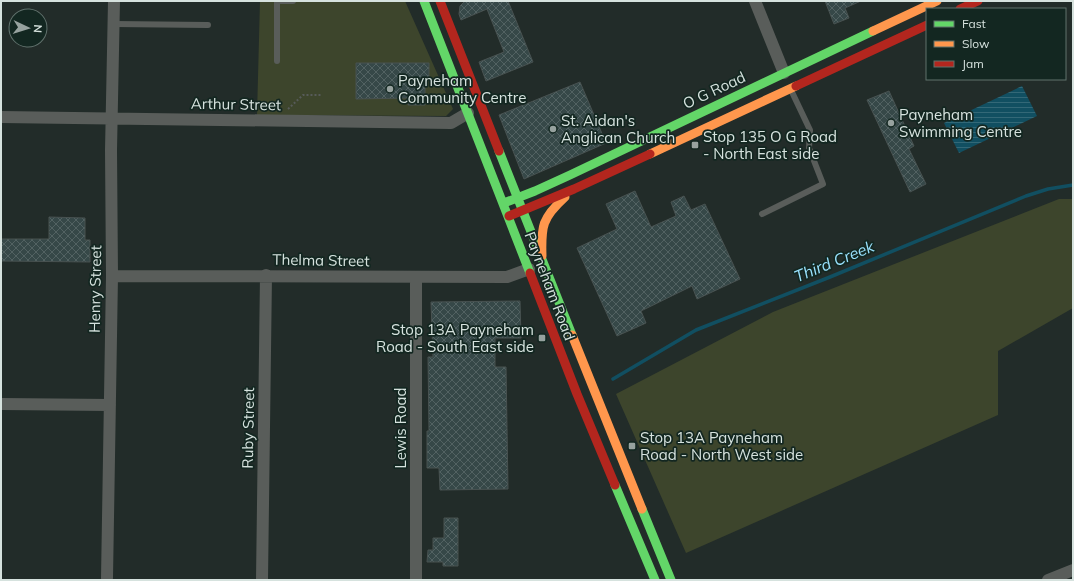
<svg xmlns="http://www.w3.org/2000/svg" width="1074" height="581" viewBox="0 0 1074 581" font-family="Mulish,sans-serif">
	<style>
		.park { fill: #3d452c }
		.water { fill: url(#water-rules) }
		.lines { fill: none; stroke-linecap: round; stroke-linejoin: round }
		.stream { stroke: #114f61; stroke-width: 3.5 }
		.building { fill: url(#building-cross-hatch); stroke: #485251 }
		.path { stroke: #575b59; stroke-width: 2; stroke-dasharray: 2 2; stroke-linecap: butt }
		.lane { stroke: #595d5a; stroke-width: 6 }
		.street { stroke: #595d5a; stroke-width: 12 }
		.fast { stroke: #63d668; stroke-width: 9 }
		.slow { stroke: #ff974d; stroke-width: 9 }
		.jam { stroke: #b3261e; stroke-width: 9 }
		.poi-dot { fill: #97a29f; stroke: #132721; stroke-width: 1.5 }
		.labels { text-anchor: middle; dominant-baseline: central; stroke-width: 3.5; stroke-linejoin: round; paint-order: stroke }
		.poi-label { font-size: 15px; fill: #d6e2de; stroke: #132721; text-anchor: start }
		.street-label { font-size: 15px; fill: #d6e2de; stroke: #132721 }
		.water-label { font-size: 16px; font-style: italic; fill: #99e1fd; stroke: #132721 }
	</style>
	<defs>
		<pattern id="water-rules" width="6" height="5" patternUnits="userSpaceOnUse"><rect width="6" height="5" fill="#114f61"/><path d="M0 2.5h6" fill="none" stroke="#336877"/></pattern>
		<pattern id="building-cross-hatch" width="8" height="8" patternUnits="userSpaceOnUse"><rect width="8" height="8" fill="#364848"/><path d="M0 0l8 8M0 8l8-8" fill="none" stroke="#526262"/></pattern>
	</defs>
	<rect width="100%" height="100%" fill="#222c29"/>
	<path class="park" d="M 260,1 L 405,1 L 453,109 L 446,116 L 257,115 Z
		M 1059,199 L 1073,199 L 1073,308 L 998,351 L 998,415 L 686,553 L 616,394 L 773,312 Z"/>
	<path class="water" d="M 1022,86 L 1037,116 L 959,153 L 944,123 Z"/>
	<g class="lines">
		<path class="stream" d="M 613,379 L 696,330 L 830,277 L 1026,196 L 1048,189 L 1073,185"/>
	</g>
	<path class="building" d="M 465,1 L 508,1 L 533,62 L 486,81 L 479,62 L 504,52 L 487,9 L 461,20 L 459,14 L 460,6 Z
		M 825,1 L 861,1 L 845,8 L 849,18 L 834,24 Z
		M 356,63 L 429,63 L 429,80 L 425,79 L 425,105 L 408,105 L 409,98 L 356,99 Z
		M 580,82 L 606,143 L 524,179 L 499,115 Z
		M 889,91 L 914,146 L 909,149 L 926,184 L 910,192 L 867,100 Z
		M 635,191 L 651,227 L 676,216 L 671,202 L 684,196 L 691,210 L 705,204 L 740,279 L 697,299 L 692,286 L 641,311 L 646,323 L 617,336 L 577,248 L 617,229 L 606,204 Z
		M 49,217 L 85,218 L 85,240 L 90,240 L 90,262 L 1,261 L 1,239 L 49,239 Z
		M 520,301 L 521,338 L 495,338 L 495,367 L 506,367 L 508,489 L 440,490 L 439,468 L 427,468 L 427,431 L 429,431 L 428,357 L 433,357 L 431,302 Z
		M 444,518 L 458,518 L 458,566 L 443,566 L 443,562 L 427,562 L 428,550 L 433,550 L 433,538 L 444,538 Z"/>
	<g class="lines">
		<path class="path" d="M 288,109 L 303,95 L 321,95"/>
		<path class="lane" d="M 114,24 L 208,25
			M 277,61 L 277,1 L 293,1
			M 762,214 L 823,184 L 809,148 L 810,130 L 791,90"/>
		<path class="street" d="M 755,1 L 784,73
			M 1,117 L 451,123 L 468,113
			M 112,276 L 507,277 L 529,269
			M 1,404 L 110,405
			M 107,578 L 112,276 L 111,150 L 114,1
			M 262,580 L 266,275
			M 416,580 L 416,277
			M 1048,580 L 1073,570"/>
		<path class="fast" d="M 424,1 L 530,273
			M 499,151 L 572,335
			M 504,203 L 535,191 L 570,175 L 873,31
			M 615,485 L 655,580
			M 642,509 L 671,580"/>
		<path class="slow" d="M 873,31 L 937,1
			M 650,154 L 796,86
			M 542,256 C 541,226 542,218 565,197
			M 572,335 L 642,509"/>
		<path class="jam" d="M 440,1 L 499,151
			M 960,9 L 978,1
			M 796,86 L 927,25
			M 509,216 L 574,189 L 650,154
			M 530,273 L 577,394 L 615,485"/>
	</g>
	<g class="poi-dot">
		<circle cx="390" cy="89" r="4"/>
		<circle cx="891" cy="123" r="4"/>
		<circle cx="553" cy="129" r="4"/>
		<rect x="691" y="141" width="8" height="8" rx="2"/>
		<rect x="538" y="334" width="8" height="8" rx="2"/>
		<rect x="628" y="442" width="8" height="8" rx="2"/>
	</g>
	<g class="labels">
		<g class="poi-label">
			<text x="398" y="80">Payneham<tspan x="398" dy="17">Community Centre</tspan></text>
			<text x="899" y="114">Payneham<tspan x="899" dy="17">Swimming Centre</tspan></text>
			<text x="561" y="120">St. Aidan's<tspan x="561" dy="17">Anglican Church</tspan></text>
			<text x="703" y="136">Stop 135 O G Road<tspan x="703" dy="17">- North East side</tspan></text>
			<text x="534" y="329" text-anchor="end">Stop 13A Payneham<tspan x="534" dy="17">Road - South East side</tspan></text>
			<text x="640" y="437">Stop 13A Payneham<tspan x="640" dy="17">Road - North West side</tspan></text>
		</g>
		<g class="street-label">
			<text transform="translate(714 90) rotate(-25)">O G Road</text>
			<text transform="translate(236 104) rotate(1)">Arthur Street</text>
			<text transform="translate(321 260) rotate(1)">Thelma Street</text>
			<text transform="translate(550 286) rotate(69)">Payneham Road</text>
			<text transform="translate(95 289) rotate(-89)">Henry Street</text>
			<text transform="translate(248 428) rotate(-89)">Ruby Street</text>
			<text transform="translate(400 428) rotate(-90)">Lewis Road</text>
		</g>
		<g class="water-label">
			<text transform="translate(834 261) rotate(-22)">Third Creek</text>
		</g>
	</g>
	<rect width="1074" height="581" fill="none" stroke="#d6e2de" stroke-width="4"/>
	<rect x="926" y="8" width="140" height="72" fill="#132721" stroke="#61726d"/>
	<rect x="934" y="21" width="20" height="6" fill="#63d668" stroke="#61726d"/>
	<text x="962" y="28" font-size="12" fill="#d6e2de">Fast</text>
	<rect x="934" y="41" width="20" height="6" fill="#ff974d" stroke="#61726d"/>
	<text x="962" y="48" font-size="12" fill="#d6e2de">Slow</text>
	<rect x="934" y="61" width="20" height="6" fill="#b3261e" stroke="#61726d"/>
	<text x="962" y="68" font-size="12" fill="#d6e2de">Jam</text>
	<g transform="translate(28 28) rotate(94)"><circle r="19" fill="#132721" stroke="#61726d"/>
	<path d="M0-3L7 15L0 10L-7 15Z" fill="#97a29f"/>
	<text y="-6" font-size="11" font-weight="bold" text-anchor="middle" fill="#d6e2de">N</text>
	</g>
</svg>
